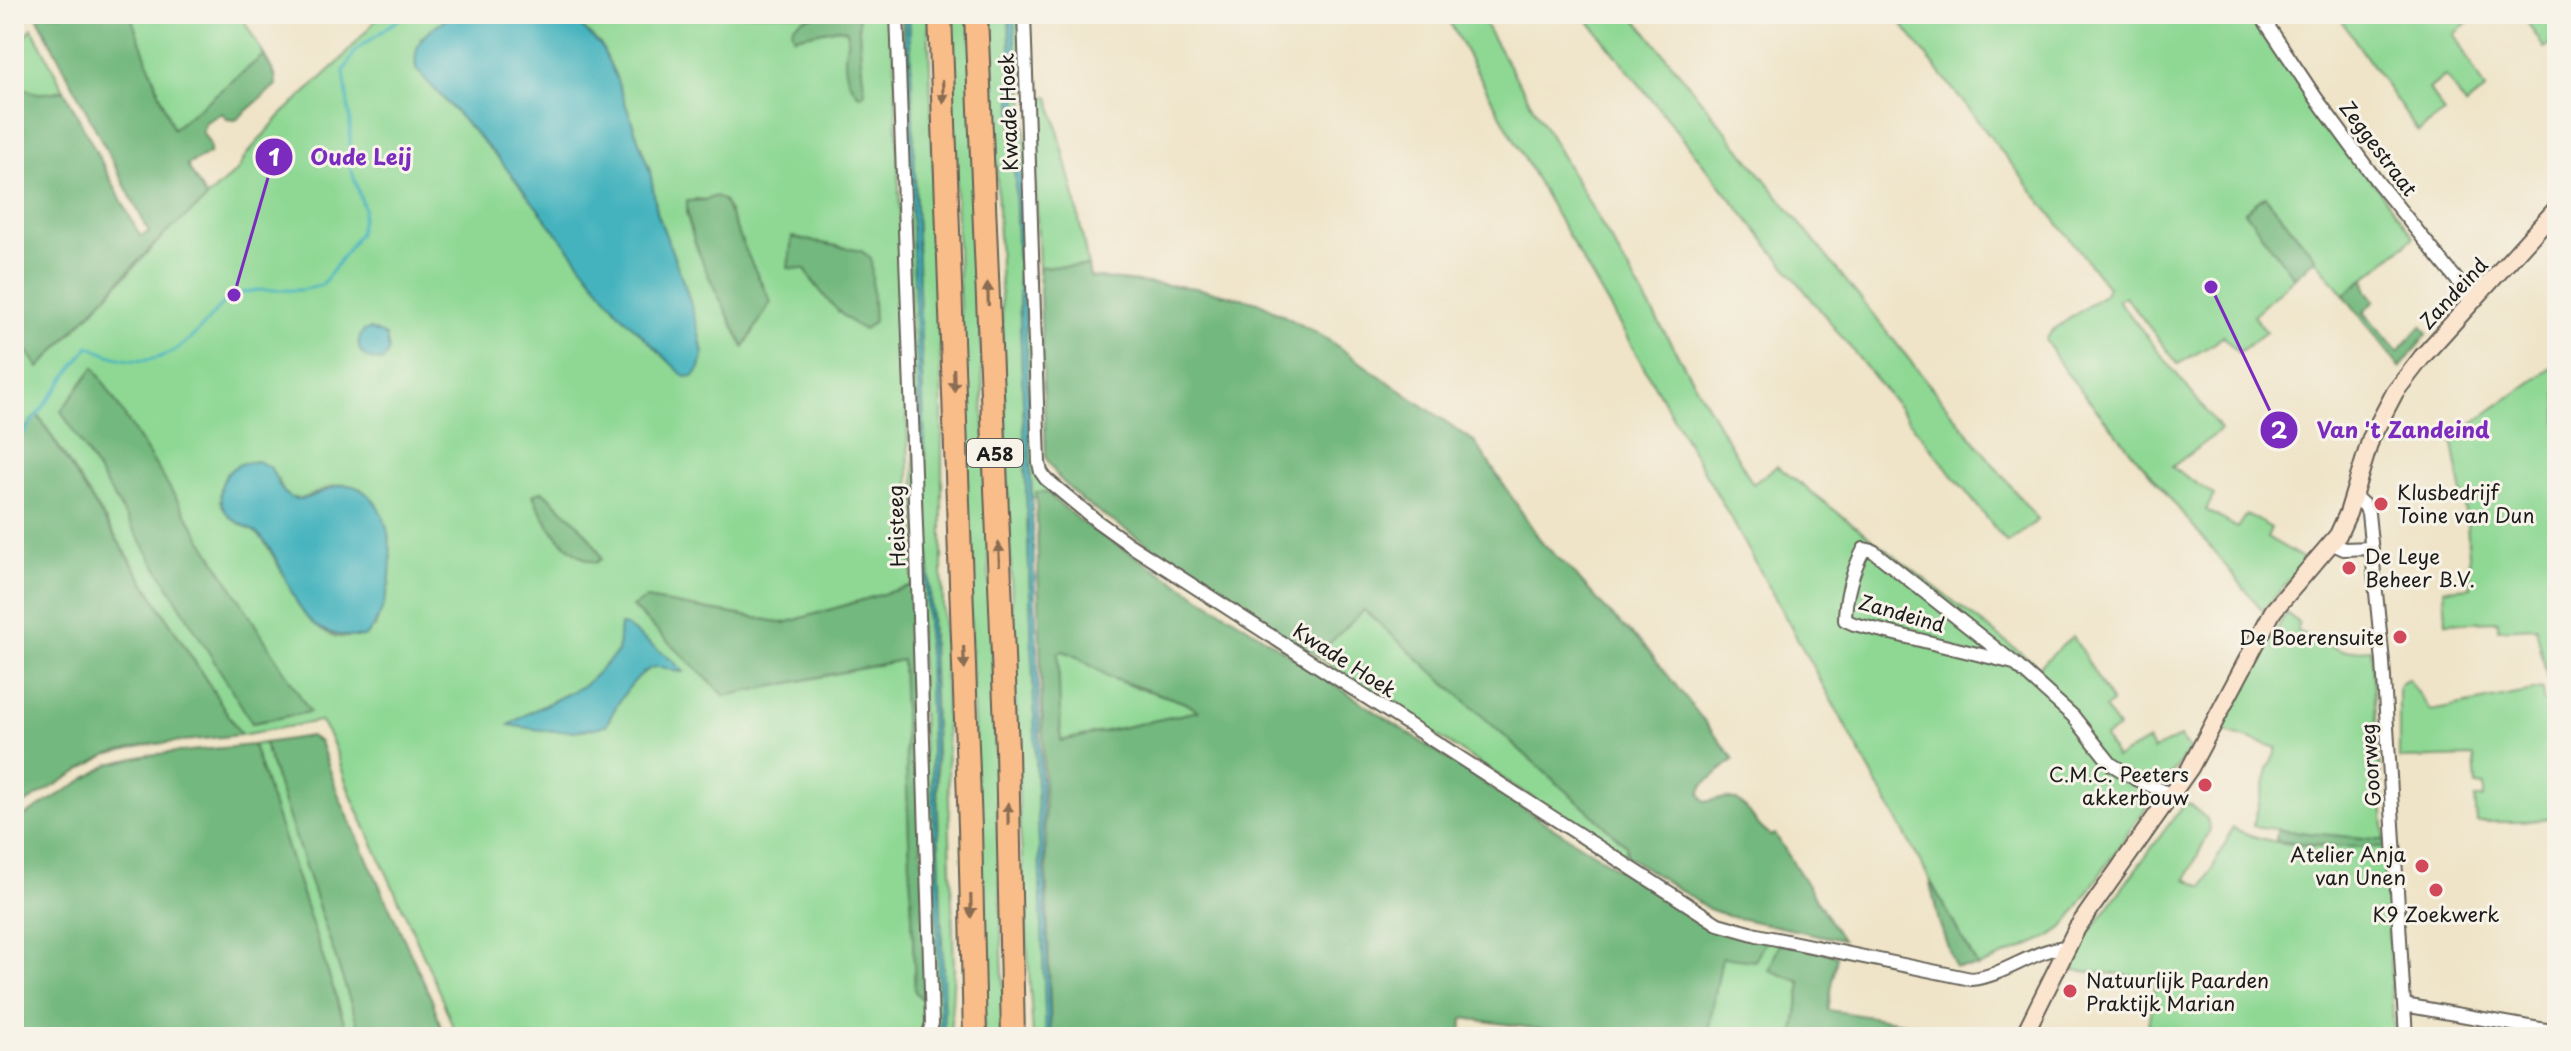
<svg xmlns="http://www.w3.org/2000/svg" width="2571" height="1051" viewBox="0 0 2571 1051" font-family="'Playpen Sans',sans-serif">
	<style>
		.green { fill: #8fd894; stroke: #567a58; stroke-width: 2; fill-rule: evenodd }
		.forest { fill: #73b87e; stroke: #486a4d; stroke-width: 2; fill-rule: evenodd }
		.water { fill: #44b3be; stroke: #30686d; stroke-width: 2 }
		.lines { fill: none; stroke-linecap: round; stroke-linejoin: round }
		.stream { stroke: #44b3be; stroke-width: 3 }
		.street-casing { stroke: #666258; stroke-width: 16 }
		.secondary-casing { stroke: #666258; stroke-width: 20 }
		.highway-casing { stroke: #666258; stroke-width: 26 }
		.street { stroke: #fff; stroke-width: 12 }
		.secondary { stroke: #fce5cf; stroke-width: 16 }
		.highway { stroke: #f8bd88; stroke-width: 22 }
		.oneway { fill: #8a6c52 }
		.poi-dot { fill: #d1495b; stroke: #f7f3e8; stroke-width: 3 }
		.labels { text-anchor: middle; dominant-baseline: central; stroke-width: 6; stroke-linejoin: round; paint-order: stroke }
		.shield { fill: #f7f3e8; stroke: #5e5c59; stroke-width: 2 }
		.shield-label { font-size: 18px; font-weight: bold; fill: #1c1c1c }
		.street-label { font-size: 20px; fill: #1c1c1c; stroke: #f7f3e8 }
		.poi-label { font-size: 20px; fill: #1c1c1c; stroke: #f7f3e8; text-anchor: start }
		.leader { fill: none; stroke: #7b2cbf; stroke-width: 3 }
		.callout-dot { fill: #7b2cbf; stroke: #f7f3e8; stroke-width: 3 }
		.mark-label { font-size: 24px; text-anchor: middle; font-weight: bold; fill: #fff }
		.callout-label { font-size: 22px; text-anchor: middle; font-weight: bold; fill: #7b2cbf; stroke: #f7f3e8; stroke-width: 6; stroke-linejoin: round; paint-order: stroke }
	</style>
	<rect width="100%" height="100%" fill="#f7f3e8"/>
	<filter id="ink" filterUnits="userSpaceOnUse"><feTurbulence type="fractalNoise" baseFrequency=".0125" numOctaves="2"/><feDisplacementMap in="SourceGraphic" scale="16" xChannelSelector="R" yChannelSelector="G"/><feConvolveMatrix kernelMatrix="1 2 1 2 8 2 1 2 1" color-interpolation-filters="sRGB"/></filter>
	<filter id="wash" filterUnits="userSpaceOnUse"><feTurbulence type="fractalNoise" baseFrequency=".006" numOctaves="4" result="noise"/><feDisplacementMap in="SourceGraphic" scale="32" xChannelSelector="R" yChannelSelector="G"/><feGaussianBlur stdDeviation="1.8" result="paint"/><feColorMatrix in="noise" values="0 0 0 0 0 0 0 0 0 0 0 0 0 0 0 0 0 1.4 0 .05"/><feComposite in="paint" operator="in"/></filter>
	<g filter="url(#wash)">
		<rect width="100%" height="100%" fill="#efe4c8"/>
		<path class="green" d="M 240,14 L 264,55 L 173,130 L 129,15 Z
			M 381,14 L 453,14 L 421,38 L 416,69 L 499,159 L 685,376 L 703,354 L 687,292 L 657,212 L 650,171 L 615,75 L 601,45 L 578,23 L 558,14 L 821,14 L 795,37 L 838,28 L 847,30 L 849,38 L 845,57 L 865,92 C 860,66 860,40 858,14 L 893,14 L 913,585 L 785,623 L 646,599 L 776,686 L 902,660 L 915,991 L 927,1004 L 926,1037 L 457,1037 C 426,956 389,879 353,800 C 340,772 339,746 320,721 L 241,735 L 38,414 L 14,442 L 14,332 L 40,367 L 164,235 L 238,170 L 246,155 L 281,115 L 338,63 ZM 695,199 L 724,201 L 750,260 L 743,346 L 698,251 L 686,213 ZM 792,237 L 861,251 L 816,287 L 805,269 ZM 93,368 L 309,711 L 309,712 L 252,723 ZM 278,479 L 283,491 L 291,498 L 302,499 L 330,487 L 345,484 L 361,489 L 378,506 L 390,582 L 375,628 C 366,630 355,636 346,637 C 305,641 282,562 261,537 C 253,528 239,525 230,517 C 226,513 223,506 220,501 ZM 542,491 C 561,507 594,536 601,558 L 533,495 ZM 620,625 L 626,626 L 673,661 L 683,672 C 673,673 668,667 659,666 C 638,665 614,709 606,725 L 510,725 L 527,714 L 585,685 L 618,652 Z
			M 901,14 L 904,14 L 927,624 L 940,1024 L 937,1037 L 932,1037 Z
			M 909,14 L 928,14 L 942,406 L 942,571 L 954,968 L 950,1037 L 942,1037 L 943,974 L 937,775 Z
			M 950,14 L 970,14 L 1005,1037 L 984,1037 Z
			M 991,14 L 1009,14 L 1046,1037 L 1033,1037 L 1020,828 Z
			M 1014,14 L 1020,14 L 1042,482 L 1055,496 L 1032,498 Z
			M 1445,14 L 1479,14 L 1753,484 L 1777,466 L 2039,667 L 2073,636 L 2112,703 L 2105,708 L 2118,728 L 2105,737 L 2116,758 L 2148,741 L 2153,750 L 2180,737 L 2190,749 L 2132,827 L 2065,926 L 2049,937 L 1978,967 L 1732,520 L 1533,174 Z
			M 1583,14 L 1632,14 L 2038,520 L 2007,543 Z
			M 1894,14 L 2254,14 L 2313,101 L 2414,237 L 2344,295 L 2265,196 L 2245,211 L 2294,278 L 2253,315 L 2266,332 L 2238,353 L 2223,336 L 2215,343 L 2178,364 L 2125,296 L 2118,300 L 2221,430 L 2172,467 L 2214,495 L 2206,510 L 2238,528 L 2247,514 L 2271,528 L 2267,537 L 2306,560 L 2263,611 L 2065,371 L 2045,339 L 2053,330 L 2105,294 L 2108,287 Z
			M 2337,14 L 2479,14 L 2454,34 L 2485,90 L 2466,105 L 2445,76 L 2429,89 L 2444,113 L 2418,132 Z
			M 2522,14 L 2557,14 L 2557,40 L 2544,48 Z
			M 32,28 L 64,90 C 40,95 35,96 14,82 L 14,54 Z
			M 1032,97 L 1049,97 L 1052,107 L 1074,193 L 1088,266 L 1039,267 Z
			M 2557,364 L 2557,818 L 2520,822 L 2477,822 L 2475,798 L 2484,798 L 2484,786 L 2476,785 L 2474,757 L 2399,759 L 2399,686 L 2408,679 L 2431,711 L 2543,689 L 2543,702 L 2552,701 L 2536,627 L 2498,629 L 2498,621 L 2446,623 L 2444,589 L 2471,587 L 2467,523 L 2452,438 Z
			M 1364,609 L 1626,845 L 1627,856 L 1557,814 L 1316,656 Z
			M 2286,613 L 2299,623 L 2297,631 L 2342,651 L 2371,649 L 2385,840 L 2312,834 L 2253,826 L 2268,770 L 2277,748 L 2220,730 Z
			M 1063,651 C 1080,656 1095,670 1112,678 C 1140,692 1174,694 1199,711 L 1060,741 L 1058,652 Z
			M 264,743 L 362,1037 L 349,1037 L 253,745 Z
			M 2184,804 L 2189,804 L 2207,819 L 2210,830 L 2186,879 L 2203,887 L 2233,828 C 2277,850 2336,847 2384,847 L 2394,1037 L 2146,1037 L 2156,978 L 2071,970 L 2090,932 Z
			M 1766,940 L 1780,943 L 1801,982 L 1794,1037 L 1707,1037 L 1722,956 L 1755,961 Z"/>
		<path class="forest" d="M 36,14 L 130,14 L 173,129 L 264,55 L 275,75 L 276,85 L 236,120 L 227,119 L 222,113 L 206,122 L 202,131 L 210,145 L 210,153 L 187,165 L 207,199 L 164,235 L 137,262 L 39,368 L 14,332 L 14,82 C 35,96 40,95 64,90 L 140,236 L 149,232 Z
			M 821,14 L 858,14 C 860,41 860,66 865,92 L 860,96 C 849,85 845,74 845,58 C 845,48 849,41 847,30 L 838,28 L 795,37 L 792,32 L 793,26 L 803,19 Z
			M 716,196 L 724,201 L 750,260 L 771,302 L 744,347 C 727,311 685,240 687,201 L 705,200 Z
			M 2265,196 L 2316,258 L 2294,278 L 2245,211 Z
			M 792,237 L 861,251 L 871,258 L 874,321 L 864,330 C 839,317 820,293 805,269 L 788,268 Z
			M 1088,266 L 1090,277 L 1196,288 L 1258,302 L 1324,337 L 1475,442 L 1543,544 L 1569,568 L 1610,614 L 1643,644 L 1734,759 L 1704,784 L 1700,794 L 1705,802 C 1752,789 1741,816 1771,836 L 1775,834 L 1842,940 L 1728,916 L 1709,909 L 1627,856 L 1626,845 L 1364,610 L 1316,656 L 1082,501 L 1058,477 L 1046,458 L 1039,267 Z
			M 2365,278 L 2366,289 L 2375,301 L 2364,312 L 2398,352 L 2421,326 L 2427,334 L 2400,368 L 2344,295 Z
			M 94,367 L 310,712 L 252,723 L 61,411 Z
			M 37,414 L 241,735 L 146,745 L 106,755 L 14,810 L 14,442 Z
			M 542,491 C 561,507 594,535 601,559 L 596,563 C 565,553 545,524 533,495 Z
			M 1036,492 L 1046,492 L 1083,523 L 1257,633 L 1497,792 L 1699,920 L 1712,926 L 1766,940 L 1755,961 L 1722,957 L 1707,1037 L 1594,1037 L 1463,1018 L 1462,1037 L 1051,1037 ZM 1063,651 L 1072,654 L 1111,678 L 1186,703 L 1198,711 L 1061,741 L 1058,653 Z
			M 913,585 L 927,1004 L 915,992 L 902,660 L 725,696 L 632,607 L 646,599 L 785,623 Z
			M 310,736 L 320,742 L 340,799 L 433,1002 L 444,1037 L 362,1037 L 264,743 Z
			M 253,745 L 349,1037 L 14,1037 L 14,822 L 110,764 L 148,755 Z
			M 2277,830 L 2385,840 L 2384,847 L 2344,847 L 2276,841 Z
			M 1929,879 L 1978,967 L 1955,967 L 1939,922 Z
			M 1780,943 L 1837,955 L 1828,1010 L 1925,1026 L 1927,1029 L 1965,1037 L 1794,1037 L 1801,982 L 1769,970 Z"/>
		<path class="water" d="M 453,14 L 558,14 L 578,23 L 601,46 L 615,75 L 650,172 L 657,212 L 687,292 L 699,333 L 703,354 L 700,368 L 694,376 L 685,377 L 620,314 L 499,159 L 416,69 C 412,37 430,30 453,14 Z
			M 904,14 L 909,14 L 943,974 L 944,1027 L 942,1037 L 937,1037 L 940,1024 L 927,624 Z
			M 1009,14 L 1014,14 C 1027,355 1041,696 1050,1037 L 1046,1037 Z
			M 370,329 L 386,336 L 389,351 L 383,361 C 363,361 352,349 363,331 Z
			M 257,461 L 270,467 C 276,476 280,493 290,497 C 312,507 334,474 360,489 C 403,513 398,608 364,637 C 287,639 299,581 261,537 C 253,528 239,525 230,517 C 214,501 219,475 238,465 C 243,462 251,462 257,461 Z
			M 620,625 L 626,626 L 673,661 L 684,672 C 674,673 668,667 659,667 C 638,665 614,709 606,725 C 574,735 541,731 509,725 L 527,714 L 585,685 L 618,652 Z"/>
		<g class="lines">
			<path class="stream" d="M 14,446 L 89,346 C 136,371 169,364 204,325 C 213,315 224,299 236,295 C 255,287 278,291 298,290 C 306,290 314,287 322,285 L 359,234 L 364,208 L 350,166 L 350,121 L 344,71 L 356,50 L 406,14"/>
		</g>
	</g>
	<g filter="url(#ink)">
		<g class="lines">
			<g class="street-casing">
				<path id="street" d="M 897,14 L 917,553 L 932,1023 L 928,1037
					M 1024,14 L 1039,463 L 1041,472 L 1046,479 L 1098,522 L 1130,545 L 1718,924 L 1757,935 L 1971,979 C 2005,976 2032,950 2066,947
					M 2260,14 L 2316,98 L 2376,180 L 2474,301
					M 2354,496 L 2365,506 L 2368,513 L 2383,662 L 2406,1037
					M 2333,544 L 2344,549 L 2372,548
					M 1864,549 L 1873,551 L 2014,663 L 1854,624 L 1845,620 C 1845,597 1853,569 1864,549 Z
					M 2014,663 L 2073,716 L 2111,764 L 2134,778 L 2172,795
					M 2404,1005 L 2557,1032"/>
			</g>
			<g class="secondary-casing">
				<path id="secondary" d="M 2023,1037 L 2077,928 L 2190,768 L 2273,611 L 2338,535 L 2348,513 L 2371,438 L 2395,392 L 2422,357 L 2557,208"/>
			</g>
			<g class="highway-casing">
				<path id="highway" d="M 940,14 L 970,828 L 975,1037
					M 976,14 L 1007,750 L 1013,1037"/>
			</g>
			<use href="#street" class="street"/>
			<use href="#secondary" class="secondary"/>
			<use href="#highway" class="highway"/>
		</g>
		<defs><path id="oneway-solid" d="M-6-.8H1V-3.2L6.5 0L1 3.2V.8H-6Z" transform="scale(2)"/></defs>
		<g class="oneway">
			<use href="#oneway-solid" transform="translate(943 92) rotate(88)"/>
			<use href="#oneway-solid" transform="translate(988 294) rotate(-92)"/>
			<use href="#oneway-solid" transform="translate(954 380) rotate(88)"/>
			<use href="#oneway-solid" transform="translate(999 554) rotate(-92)"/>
			<use href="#oneway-solid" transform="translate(964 658) rotate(88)"/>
			<use href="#oneway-solid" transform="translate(1008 814) rotate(-91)"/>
			<use href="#oneway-solid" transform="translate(971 906) rotate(89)"/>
		</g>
	</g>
	<g class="poi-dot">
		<circle cx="2381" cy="504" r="8"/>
		<circle cx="2349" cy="568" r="8"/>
		<circle cx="2400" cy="637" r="8"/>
		<circle cx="2205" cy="785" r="8"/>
		<circle cx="2422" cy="866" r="8"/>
		<circle cx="2436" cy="890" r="8"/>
		<circle cx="2070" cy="991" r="8"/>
	</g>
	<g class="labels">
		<rect class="shield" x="967" y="439" width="56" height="28" rx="6"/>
		<g class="shield-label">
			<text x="995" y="453">A58</text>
		</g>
		<g class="street-label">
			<text transform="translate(1008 112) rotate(-92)">Kwade Hoek</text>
			<text transform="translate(2379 148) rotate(53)">Zeggestraat</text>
			<text transform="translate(2453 293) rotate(-47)">Zandeind</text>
			<text transform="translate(896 526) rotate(-92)">Heisteeg</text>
			<text transform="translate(1902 613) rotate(16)">Zandeind</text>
			<text transform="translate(1345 660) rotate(33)">Kwade Hoek</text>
			<text transform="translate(2370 765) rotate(-94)">Goorweg</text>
		</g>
		<g class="poi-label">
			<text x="2397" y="492">Klusbedrijf<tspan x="2397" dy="23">Toine van Dun</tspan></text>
			<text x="2365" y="556">De Leye<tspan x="2365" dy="23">Beheer B.V.</tspan></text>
			<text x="2384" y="637" text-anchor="end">De Boerensuite</text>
			<text x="2189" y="774" text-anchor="end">C.M.C. Peeters<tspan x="2189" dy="23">akkerbouw</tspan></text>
			<text x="2406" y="854" text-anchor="end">Atelier Anja<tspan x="2406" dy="23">van Unen</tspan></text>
			<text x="2436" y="914" text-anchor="middle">K9 Zoekwerk</text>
			<text x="2086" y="980">Natuurlijk Paarden<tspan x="2086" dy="23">Praktijk Marian</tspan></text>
		</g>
	</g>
	<path class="leader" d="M234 295L274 157M2211 287L2279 430"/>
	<g class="callout-dot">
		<circle cx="234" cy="295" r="8"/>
		<circle cx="2211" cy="287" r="8"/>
		<circle cx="274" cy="157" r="20"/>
		<circle cx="2279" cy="430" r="20"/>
	</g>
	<g class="mark-label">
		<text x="274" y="166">1</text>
		<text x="2279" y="439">2</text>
	</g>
	<g class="callout-label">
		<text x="361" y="165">Oude Leij</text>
		<text x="2403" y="438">Van 't Zandeind</text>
	</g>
	<rect width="2571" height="1051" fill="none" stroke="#f7f3e8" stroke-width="48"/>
</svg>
